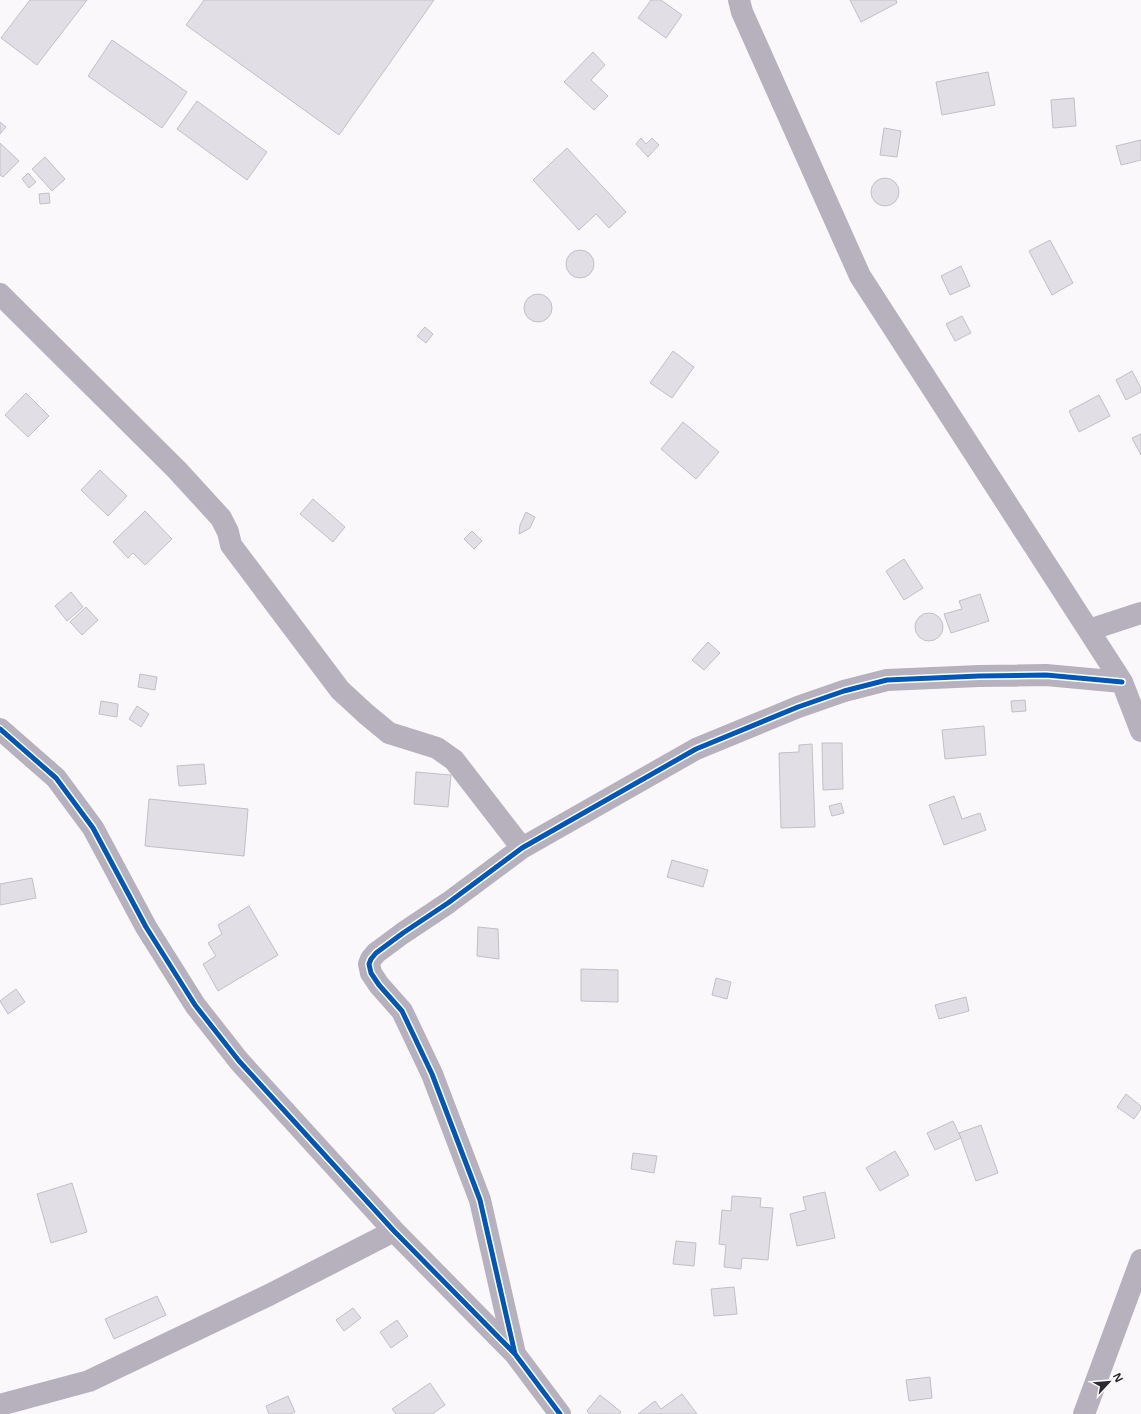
<svg xmlns="http://www.w3.org/2000/svg" width="1141" height="1414" viewBox="0 0 1141 1414" font-family="'Open Sans',sans-serif">
	<style>
		.building { fill: #e2dee6; stroke: #c2bfc5 }
		.lines { fill: none; stroke-linecap: round; stroke-linejoin: round }
		.minor { stroke: #b7b0bd; stroke-width: 22 }
		.cycleway-casing { stroke: #fff; stroke-width: 8 }
		.cycleway { stroke: #0057b8; stroke-width: 5 }
	</style>
	<rect width="100%" height="100%" fill="#faf8fb"/>
	<path class="building" d="M 30,0 L 87,0 L 37,65 L 1,38 Z
		M 204,0 L 434,0 L 339,135 L 186,25 Z
		M 651,0 L 661,0 L 682,15 L 666,38 L 638,18 Z
		M 850,0 L 896,0 L 897,3 L 861,22 Z
		M 112,40 L 187,92 L 162,128 L 88,76 Z
		M 593,52 L 605,65 L 591,80 L 608,96 L 594,110 L 564,82 Z
		M 988,72 L 995,105 L 942,115 L 936,82 Z
		M 1074,98 L 1076,126 L 1053,128 L 1051,100 Z
		M 197,101 L 267,152 L 247,180 L 177,129 Z
		M 0,122 L 6,127 L 0,134 Z
		M 884,128 L 901,131 L 897,157 L 880,155 Z
		M 641,138 L 646,144 L 652,138 L 659,145 L 648,157 L 636,144 Z
		M 1141,140 L 1141,160 L 1121,165 L 1116,146 Z
		M 0,143 L 19,161 L 3,177 L 0,175 Z
		M 567,148 L 626,212 L 609,228 L 596,214 L 579,230 L 533,180 Z
		M 45,157 L 65,179 L 52,191 L 32,169 Z
		M 28,173 L 36,182 L 29,188 L 22,179 Z
		M871 192a14 14 0 1 1 28 0a14 14 0 1 1-28 0Z
		M 49,193 L 50,203 L 40,204 L 39,194 Z
		M 1050,240 L 1073,283 L 1052,295 L 1029,251 Z
		M566 264a14 14 0 1 1 28 0a14 14 0 1 1-28 0Z
		M 961,266 L 970,286 L 950,295 L 941,276 Z
		M524 308a14 14 0 1 1 28 0a14 14 0 1 1-28 0Z
		M 962,316 L 971,333 L 955,341 L 946,324 Z
		M 425,327 L 433,334 L 426,343 L 417,336 Z
		M 673,351 L 694,367 L 672,398 L 650,383 Z
		M 1132,371 L 1141,388 L 1141,392 L 1126,400 L 1116,380 Z
		M 26,393 L 49,416 L 28,437 L 5,415 Z
		M 1099,395 L 1110,416 L 1079,432 L 1069,411 Z
		M 683,422 L 719,452 L 696,479 L 661,449 Z
		M 1141,434 L 1141,455 L 1132,438 Z
		M 100,470 L 127,496 L 108,516 L 81,490 Z
		M 313,499 L 345,527 L 333,542 L 300,514 Z
		M 145,511 L 172,539 L 145,565 L 133,553 L 128,558 L 113,542 Z
		M 526,512 L 535,517 L 530,528 L 519,534 L 520,525 Z
		M 472,531 L 482,541 L 474,549 L 464,539 Z
		M 904,559 L 923,588 L 904,600 L 886,571 Z
		M 71,592 L 83,607 L 67,621 L 55,606 Z
		M 980,594 L 989,621 L 951,633 L 944,614 L 962,609 L 959,601 Z
		M 86,607 L 98,620 L 82,635 L 70,622 Z
		M915 627a14 14 0 1 1 28 0a14 14 0 1 1-28 0Z
		M 708,642 L 720,653 L 704,670 L 692,660 Z
		M 140,674 L 157,677 L 155,690 L 138,687 Z
		M 1025,700 L 1026,711 L 1012,712 L 1011,701 Z
		M 101,701 L 118,704 L 117,717 L 99,714 Z
		M 137,706 L 149,714 L 141,727 L 129,719 Z
		M 984,726 L 986,755 L 945,759 L 942,730 Z
		M 822,743 L 842,743 L 843,789 L 823,790 Z
		M 812,744 L 815,827 L 781,828 L 779,753 L 799,752 L 799,745 Z
		M 204,764 L 206,784 L 179,786 L 177,766 Z
		M 416,772 L 451,775 L 448,807 L 414,804 Z
		M 954,796 L 962,819 L 980,813 L 986,830 L 944,845 L 929,805 Z
		M 149,799 L 248,809 L 244,856 L 145,846 Z
		M 841,803 L 844,813 L 832,816 L 829,806 Z
		M 672,860 L 708,870 L 703,887 L 667,877 Z
		M 32,878 L 36,898 L 0,905 L 0,884 Z
		M 249,906 L 278,955 L 218,991 L 203,964 L 216,956 L 208,943 L 222,934 L 218,925 Z
		M 478,927 L 498,929 L 499,959 L 477,956 Z
		M 581,969 L 618,970 L 618,1002 L 581,1001 Z
		M 716,978 L 731,982 L 727,999 L 712,995 Z
		M 16,989 L 25,1002 L 8,1014 L 0,1001 Z
		M 966,997 L 969,1011 L 939,1019 L 935,1005 Z
		M 1126,1094 L 1141,1106 L 1141,1109 L 1134,1119 L 1117,1107 Z
		M 953,1121 L 961,1138 L 935,1150 L 927,1133 Z
		M 981,1125 L 998,1173 L 976,1181 L 959,1133 Z
		M 895,1151 L 909,1175 L 880,1191 L 866,1168 Z
		M 633,1153 L 657,1156 L 654,1173 L 631,1169 Z
		M 72,1183 L 87,1232 L 51,1243 L 37,1194 Z
		M 825,1192 L 835,1238 L 797,1246 L 790,1214 L 806,1210 L 803,1197 Z
		M 732,1196 L 761,1198 L 760,1207 L 773,1208 L 768,1260 L 742,1258 L 741,1269 L 724,1267 L 726,1245 L 719,1244 L 722,1210 L 731,1211 Z
		M 676,1241 L 696,1243 L 694,1266 L 673,1264 Z
		M 734,1287 L 737,1314 L 714,1316 L 711,1289 Z
		M 157,1296 L 166,1315 L 114,1339 L 105,1319 Z
		M 353,1308 L 361,1318 L 344,1331 L 336,1320 Z
		M 397,1320 L 408,1336 L 391,1348 L 380,1332 Z
		M 930,1377 L 932,1398 L 909,1401 L 906,1380 Z
		M 430,1383 L 445,1405 L 432,1414 L 396,1414 L 392,1409 Z
		M 682,1394 L 697,1414 L 638,1414 L 655,1401 L 661,1409 Z
		M 600,1395 L 621,1412 L 619,1414 L 590,1414 L 587,1411 Z
		M 288,1396 L 295,1412 L 291,1414 L 269,1414 L 266,1406 Z"/>
	<g class="lines">
		<path class="minor" d="M 739,0 L 742,12 L 860,276 L 1122,682 L 1141,731
			M 0,294 L 177,470 L 221,518 L 228,532 L 231,545 L 340,690 L 366,714 L 389,733 L 437,748 L 454,760 L 522,848
			M 1089,630 L 1141,613
			M 0,729 L 56,778 L 93,828 L 146,927 L 195,1005 L 239,1061 L 394,1231 L 515,1354 L 560,1414
			M 515,1354 L 480,1200 L 432,1074 L 402,1011 L 379,985 L 371,973 L 369,964 L 371,959 L 376,953 L 403,933 L 448,903 L 522,848 L 696,749 L 798,707 L 844,691 L 887,680 L 979,676 L 1046,675 L 1122,682
			M 0,1405 L 89,1381 L 269,1295 L 394,1231
			M 1084,1414 L 1141,1260"/>
		<g class="cycleway-casing">
			<path id="cycleway" d="M 0,729 L 56,778 L 93,828 L 146,927 L 195,1005 L 239,1061 L 394,1231 L 515,1354 L 560,1414
				M 515,1354 L 480,1200 L 432,1074 L 402,1011 L 379,985 L 371,973 L 369,964 L 371,959 L 376,953 L 403,933 L 448,903 L 522,848 L 696,749 L 798,707 L 844,691 L 887,680 L 979,676 L 1046,675 L 1122,682"/>
		</g>
		<use href="#cycleway" class="cycleway"/>
	</g>
	<g transform="translate(1109 1382) rotate(64)" stroke="#ffffff" stroke-width="3" paint-order="stroke">
	<path d="M0-3L7 15L0 10L-7 15Z" fill="#2d2931"/>
	<text y="-6" font-size="11" font-weight="bold" text-anchor="middle" fill="#2d2931">N</text>
	</g>
</svg>
